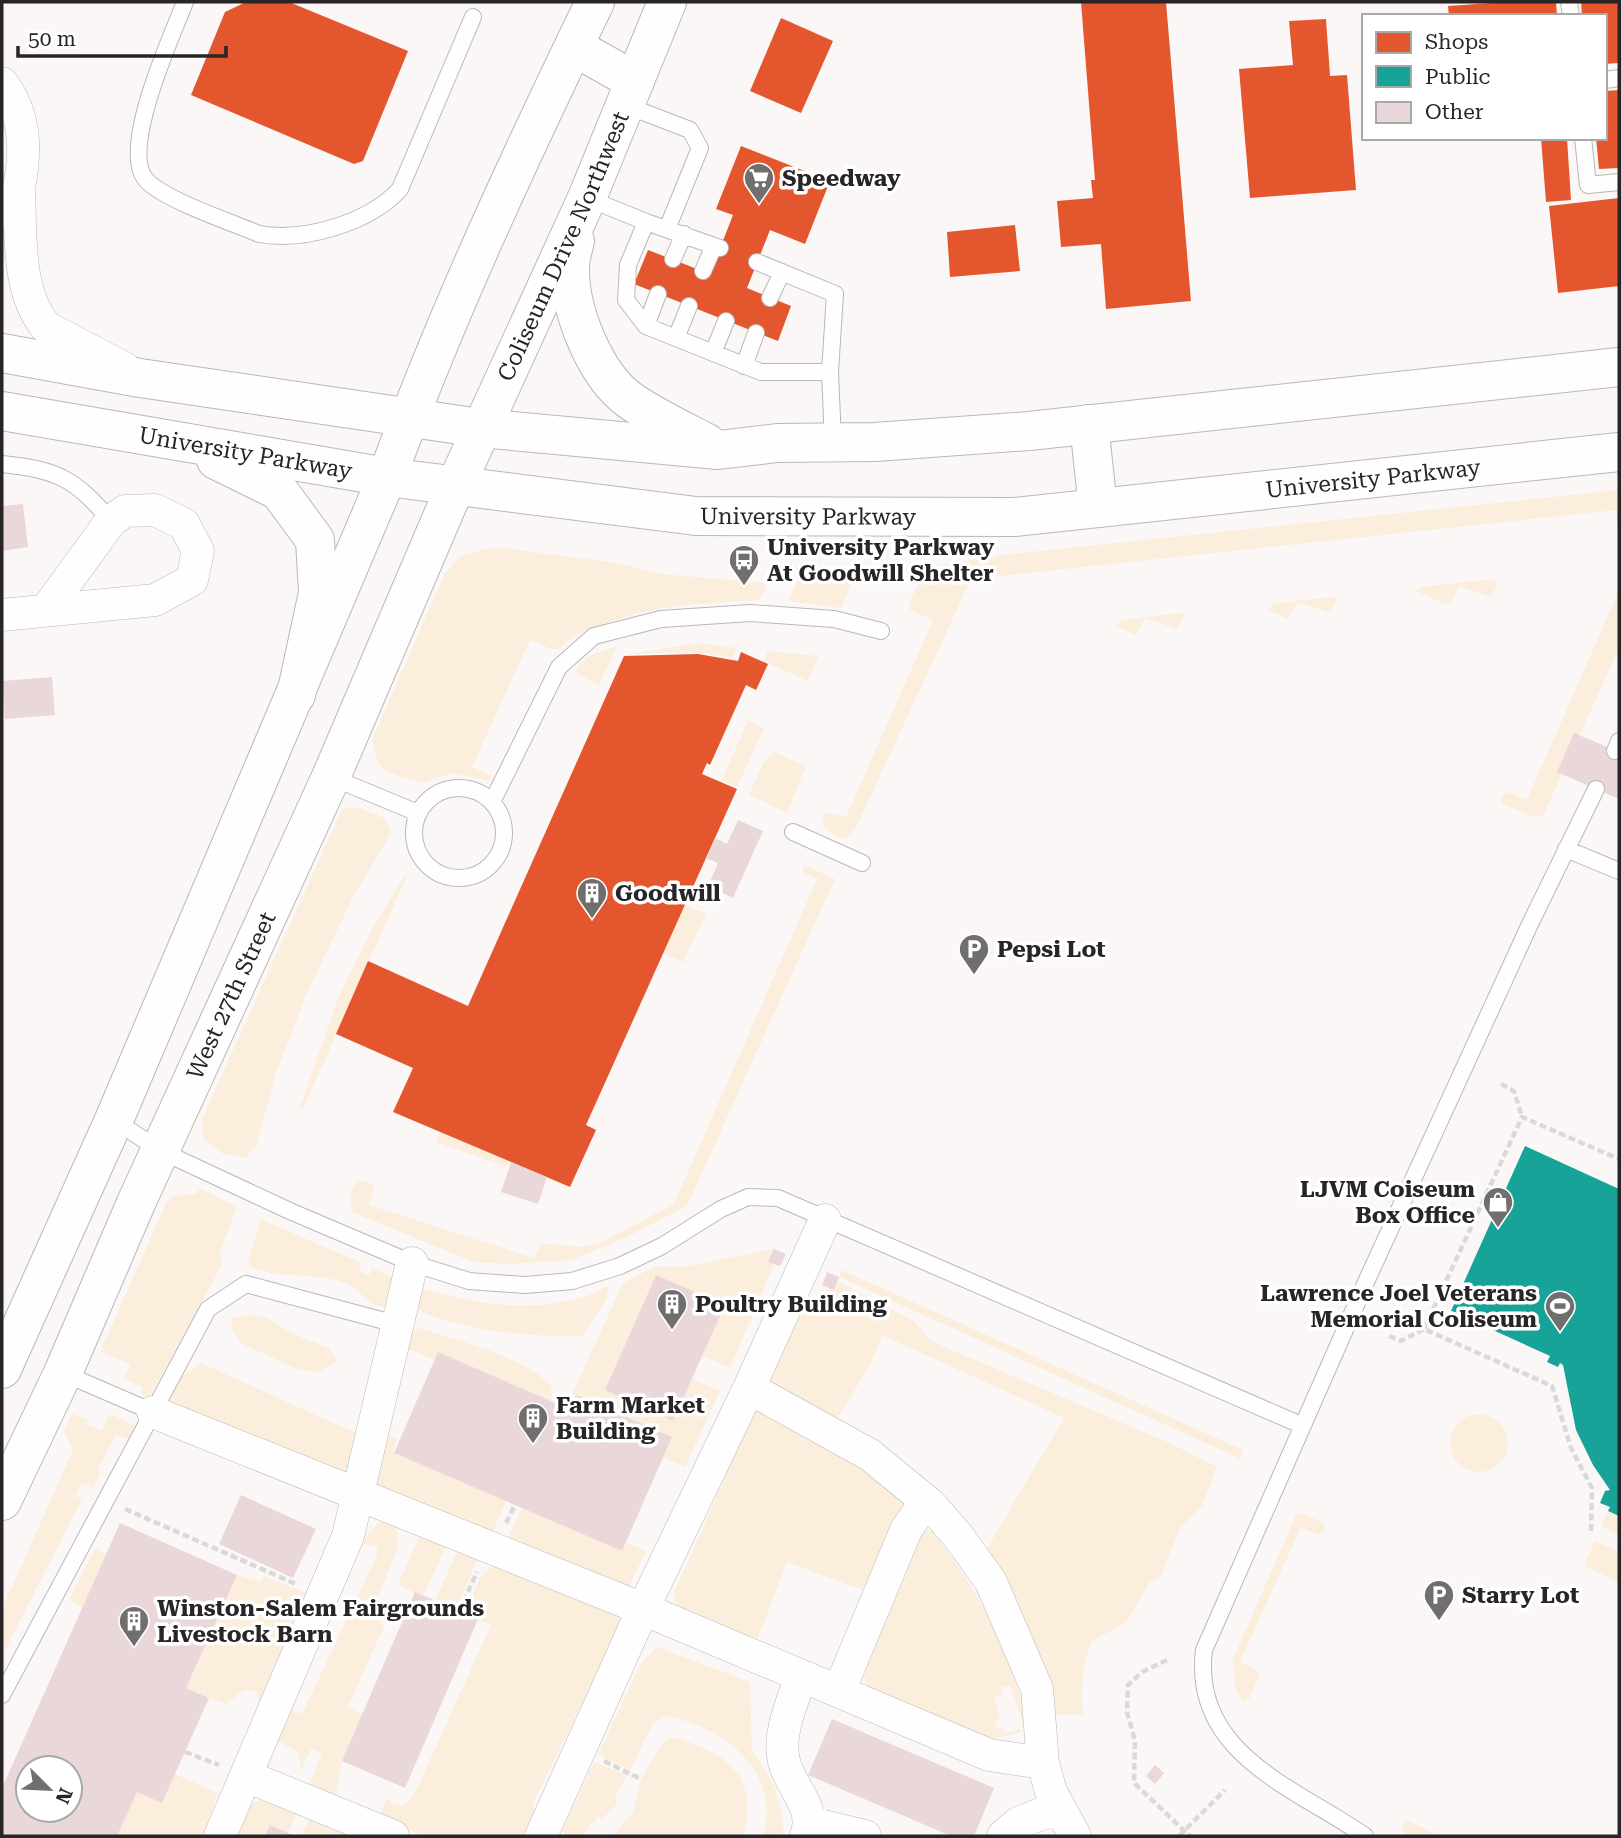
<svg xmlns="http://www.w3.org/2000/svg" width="1621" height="1838" viewBox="0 0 1621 1838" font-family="'Roboto Serif',serif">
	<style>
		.green { fill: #fceedd }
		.shops { fill: #e4572e }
		.public { fill: #17a398 }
		.building { fill: #e9d7da; fill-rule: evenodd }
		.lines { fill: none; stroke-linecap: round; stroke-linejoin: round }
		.lane-casing { stroke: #bab7b7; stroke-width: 18 }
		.street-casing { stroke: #bab7b7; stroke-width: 33 }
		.secondary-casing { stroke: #bab7b7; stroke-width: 40 }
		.primary-casing { stroke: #bab7b7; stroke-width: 40 }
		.path { stroke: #dad9d9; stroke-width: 4.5; stroke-dasharray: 7 3.5; stroke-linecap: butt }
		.lane { stroke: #fefefe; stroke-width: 16 }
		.street { stroke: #fefefe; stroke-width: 32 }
		.secondary { stroke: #fefefe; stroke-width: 38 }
		.primary { stroke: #fefefe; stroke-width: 38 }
		.labels { text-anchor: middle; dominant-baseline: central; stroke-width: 7; stroke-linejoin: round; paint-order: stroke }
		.poi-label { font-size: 23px; font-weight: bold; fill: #272525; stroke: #fff; text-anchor: start }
		.street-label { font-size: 23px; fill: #272525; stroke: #fff }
	</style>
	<rect width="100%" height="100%" fill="#fbf7f6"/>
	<path class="green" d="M 1619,490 L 1619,535 L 1616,510 L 971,579 L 856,828 L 846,839 C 836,838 826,830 821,821 L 826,813 L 846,817 L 933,620 L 910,610 L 910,600 L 923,576 L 932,578 L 943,565 L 1001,555 Z
		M 495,547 L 617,563 L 661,574 L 767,583 L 760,600 L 684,605 L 633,614 L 577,634 L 558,649 L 551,649 L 530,640 L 472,767 L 492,776 L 490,781 L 452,773 L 422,783 L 399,776 L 384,770 L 378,762 L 372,740 L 445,573 L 460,556 Z
		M 844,572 L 855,576 L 841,608 L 788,601 L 799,578 Z
		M 1493,579 L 1498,584 L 1491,597 L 1459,586 L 1452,602 L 1445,604 L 1416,591 L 1420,587 Z
		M 1619,590 L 1619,648 L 1543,816 L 1533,817 L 1502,804 L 1501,797 L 1507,792 L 1527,800 Z
		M 1334,597 L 1337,599 L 1330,613 L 1298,602 L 1288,619 L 1269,610 L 1274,603 Z
		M 1181,613 L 1184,615 L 1177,629 L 1145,618 L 1135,635 L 1116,626 L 1121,620 Z
		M 702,643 L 737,648 L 733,658 L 696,652 L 627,654 Z
		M 617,646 L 599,685 L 578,674 L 576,670 C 585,655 601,651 617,646 Z
		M 768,651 L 818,656 L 808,681 L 763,661 Z
		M 748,721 L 764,728 L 737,787 L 722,780 Z
		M 775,752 L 806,766 L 787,813 L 749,795 L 763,763 Z
		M 357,807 L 384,818 L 390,830 L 389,836 L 352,899 L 306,995 L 275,1076 L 257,1144 L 245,1158 L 223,1154 L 204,1139 L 202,1119 L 342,809 Z
		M 803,864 L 835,879 L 687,1206 L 625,1238 L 572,1260 L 507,1264 L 473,1262 L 352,1212 L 350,1194 L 356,1181 L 367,1182 L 374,1187 L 369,1205 L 534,1258 L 541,1243 L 582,1247 L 600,1243 L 674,1204 L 817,879 L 803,872 Z
		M 406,873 L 407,876 L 302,1111 L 300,1107 L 337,1001 L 370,933 Z
		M 685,905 L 706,914 L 683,962 L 663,953 Z
		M 440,1132 L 509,1161 L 506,1167 L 436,1142 Z
		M 200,1188 L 237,1207 L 220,1252 L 222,1265 L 149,1397 L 141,1394 L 143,1387 L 124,1379 L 131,1364 L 100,1352 L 166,1203 L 173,1196 L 196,1194 Z
		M 261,1219 L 361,1263 L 359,1271 L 369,1275 L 372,1268 L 395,1278 L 388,1306 C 369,1309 363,1291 347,1284 C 315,1271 281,1280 250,1267 L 249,1257 Z
		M 774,1249 L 769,1262 L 774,1264 L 730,1368 L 702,1356 L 725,1305 L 656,1275 L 605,1390 L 673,1421 L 692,1379 L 720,1391 L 685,1467 L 663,1457 L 672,1437 L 572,1394 L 623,1283 L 654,1267 L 689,1266 Z
		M 842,1270 L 1243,1450 L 1241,1459 L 839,1277 Z
		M 837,1281 L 914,1321 L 931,1341 L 1172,1444 L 1217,1467 L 1202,1506 L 1180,1528 L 1161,1576 L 1150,1582 L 1126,1623 L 1091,1641 C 1083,1664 1080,1690 1083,1714 L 1051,1715 L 985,1552 L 1064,1418 L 882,1335 L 871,1363 L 836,1421 L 767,1384 L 791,1321 Z
		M 608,1286 L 607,1299 L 582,1336 C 527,1336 479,1333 427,1314 L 418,1309 L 414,1301 L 417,1287 C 476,1305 551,1318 608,1286 Z
		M 249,1315 L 267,1318 L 295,1335 L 329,1348 L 338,1362 L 316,1373 L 295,1368 L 242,1344 L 231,1329 L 232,1318 Z
		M 419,1328 C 458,1341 521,1355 551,1385 L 552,1402 L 438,1352 L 434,1360 L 404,1347 L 411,1332 Z
		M 201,1363 L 356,1433 L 347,1475 L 169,1406 L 178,1379 Z
		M 755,1409 L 861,1467 L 907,1504 L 868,1592 L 787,1562 L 756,1643 L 675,1608 L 674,1593 Z
		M 72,1414 L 88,1420 L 86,1424 L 102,1431 L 109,1414 L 137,1426 L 130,1440 L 116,1435 L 98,1469 L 101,1472 L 93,1488 L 82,1483 L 75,1496 L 82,1499 L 2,1656 L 2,1609 L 73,1450 L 64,1432 Z
		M1450 1443a29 29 0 1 1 58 0a29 29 0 1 1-58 0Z
		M 384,1434 L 397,1439 L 392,1451 L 394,1453 L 506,1501 L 491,1536 L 374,1487 Z
		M 522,1508 L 622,1551 L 626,1542 L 646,1551 L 626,1593 L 506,1542 Z
		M 1608,1511 L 1619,1516 L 1619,1534 L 1601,1526 Z
		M 1301,1513 L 1322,1522 L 1326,1528 L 1319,1535 L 1301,1527 L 1240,1662 L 1257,1670 L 1259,1676 L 1249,1699 L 1243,1702 L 1235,1687 L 1233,1659 L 1296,1515 Z
		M 391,1519 L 397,1522 L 398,1547 L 373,1610 L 384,1626 L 348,1707 L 362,1714 L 342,1761 L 334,1801 L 307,1790 L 322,1753 L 311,1749 L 301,1771 L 298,1752 L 277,1741 L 289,1702 L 294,1711 L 302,1714 L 377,1555 L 377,1546 L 361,1543 L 378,1523 Z
		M 919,1530 L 932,1531 C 980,1593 1010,1647 1027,1725 L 1023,1725 L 1010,1686 L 1002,1687 L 1003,1694 L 994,1696 L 1000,1720 L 995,1721 L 996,1729 L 1003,1728 L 1004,1733 L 1020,1729 L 1021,1732 L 992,1739 L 870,1690 L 861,1675 Z
		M 421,1532 L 448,1543 L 423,1596 L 398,1585 Z
		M 1595,1541 L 1619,1552 L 1619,1582 L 1584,1566 Z
		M 459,1547 L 479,1555 L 456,1610 L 435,1601 Z
		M 95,1548 L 106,1554 L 83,1608 L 69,1600 Z
		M 496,1562 L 617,1612 L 622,1623 L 533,1803 L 537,1820 L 529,1836 L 424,1836 L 378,1818 L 387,1798 L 392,1803 L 402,1806 L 410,1801 L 420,1782 L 491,1625 L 465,1614 L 480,1578 Z
		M 237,1575 L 261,1582 L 264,1576 L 313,1596 L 260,1712 L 257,1692 L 245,1689 L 226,1704 L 186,1688 Z
		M 657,1647 L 750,1682 L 752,1750 L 773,1783 L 782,1811 L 783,1836 L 763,1836 C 781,1771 725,1728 667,1716 L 653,1723 L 630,1770 L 605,1758 L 599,1752 L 642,1662 Z
		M 672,1737 C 728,1753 759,1775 743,1836 L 612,1836 L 633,1813 L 641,1779 L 662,1743 Z
		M 594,1762 L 627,1775 L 616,1796 L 616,1805 L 602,1819 L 599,1816 L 581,1836 L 565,1836 L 562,1831 Z
		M 175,1774 L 218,1793 L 203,1836 L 117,1836 L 137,1792 L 162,1803 Z
		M 261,1799 L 297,1813 L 288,1833 L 270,1825 L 265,1836 L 232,1836 L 243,1809 Z
		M 310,1818 L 359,1836 L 301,1836 Z
		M 1407,1820 L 1439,1836 L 1408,1836 L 1401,1827 Z"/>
	<path class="shops" d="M 246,2 L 289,2 L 408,51 L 363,161 L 354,164 L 191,95 L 225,12 Z
		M 1081,2 L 1166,2 L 1191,301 L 1106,309 L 1101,244 L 1061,247 L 1057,201 L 1093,198 L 1091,180 L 1095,180 Z
		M 1506,2 L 1556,2 L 1557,16 L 1449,16 L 1448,6 Z
		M 1581,2 L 1619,2 L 1619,63 L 1605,64 L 1605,16 L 1582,16 Z
		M 781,18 L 833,41 L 801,113 L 750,91 Z
		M 1326,19 L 1330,76 L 1347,75 L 1356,190 L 1250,198 L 1239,69 L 1293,65 L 1289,21 Z
		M 1619,90 L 1619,168 L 1599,169 L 1596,138 L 1605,138 L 1605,91 Z
		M 1541,138 L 1567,138 L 1571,200 L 1546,202 Z
		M 741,146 L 830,181 L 805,244 L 770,230 L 747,288 L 791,306 L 778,341 L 634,284 L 648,250 L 710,274 L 733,215 L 716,209 Z
		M 1619,198 L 1619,286 L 1558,293 L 1549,206 Z
		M 1015,225 L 1020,271 L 950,277 L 947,232 Z
		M 741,652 L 768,664 L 756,690 L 746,685 L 710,765 L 707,763 L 702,774 L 737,789 L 586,1125 L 596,1130 L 570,1187 L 393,1112 L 413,1068 L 336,1034 L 368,961 L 468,1006 L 624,656 L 698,654 L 738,661 Z"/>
	<path class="public" d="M 1525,1146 L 1619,1189 L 1619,1516 L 1608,1511 L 1610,1507 L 1600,1503 L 1605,1491 L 1610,1490 L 1593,1465 L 1576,1430 L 1563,1365 L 1560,1363 L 1558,1367 L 1547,1362 L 1550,1356 L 1451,1311 Z"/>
	<path class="building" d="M 23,504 L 28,547 L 2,551 L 2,506 Z
		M 52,677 L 55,715 L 5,719 L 2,681 Z
		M 1574,733 L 1619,752 L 1619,799 L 1557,772 Z
		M 738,820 L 763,831 L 733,898 L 708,886 L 718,863 L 706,858 L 715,838 L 727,844 Z
		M 511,1162 L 547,1177 L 538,1204 L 501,1192 Z
		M 774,1249 L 786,1254 L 780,1266 L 768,1262 Z
		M 827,1272 L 839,1277 L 834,1290 L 822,1285 Z
		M 656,1275 L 725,1305 L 673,1421 L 605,1390 Z
		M 438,1352 L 569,1409 L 576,1395 L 672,1437 L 622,1551 L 394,1453 Z
		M 241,1495 L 316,1529 L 293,1578 L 219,1544 Z
		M 120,1523 L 237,1575 L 186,1688 L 209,1698 L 162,1803 L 137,1792 L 117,1836 L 2,1836 L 2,1788 ZM 28,1768 L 70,1768 L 70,1810 L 28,1810 Z
		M 415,1592 L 478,1619 L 405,1788 L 342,1761 Z
		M 832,1719 L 994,1788 L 974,1836 L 951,1836 L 808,1775 Z
		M 1155,1765 L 1164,1773 L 1155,1784 L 1146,1776 Z
		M 270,1825 L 288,1833 L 296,1836 L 265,1836 Z"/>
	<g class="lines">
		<g class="lane-casing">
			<path id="lane" d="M 185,2 C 172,36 118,152 147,181 C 167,201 231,222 259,234 C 304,242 369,223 400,189 L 473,17
				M 1569,2 L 1571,16
				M 1605,80 L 1619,78
				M 625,105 L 690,130 L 700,148 L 667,229
				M 1583,138 L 1588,185 L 1619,182
				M 587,198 L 646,222
				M 720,248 L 646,222 L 628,265 L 626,300 L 646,326 L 761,372 L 830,372 L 833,442
				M 673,259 L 684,234
				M 757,262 L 835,294 L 830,372
				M 703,271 L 714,246
				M 770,298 L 782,272
				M 646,326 L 658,294
				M 676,338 L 689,306
				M 713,353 L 726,321
				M 744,366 L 756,333
				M 2,464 C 58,470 74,478 111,521
				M 1615,751 L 1619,741
				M 331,777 L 418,813
				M414 833a45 45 0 1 1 90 0a45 45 0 1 1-90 0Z
				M 492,802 L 559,667 L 594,636 L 661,619 L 750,613 L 834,619 L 881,631
				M 793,832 L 862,863
				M 1566,849 L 1619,871
				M 114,1120 L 161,1151 L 292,1212 L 412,1263 L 469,1281 L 525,1285 L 572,1281 L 620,1266 L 662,1246 L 721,1209 L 748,1197 L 778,1198 L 1301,1425
				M 63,1373 L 153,1412
				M 2,1695 L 208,1309 L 246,1284 L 396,1324
				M 1365,1836 C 1296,1788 1191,1754 1204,1650 L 1366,1282 L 1530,924 L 1596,789"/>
		</g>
		<g class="street-casing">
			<path id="street" d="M 2,83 C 31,121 26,170 12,213
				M 19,192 C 21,236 17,292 46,327 L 124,368
				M 2,615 L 155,600 L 192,580 L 198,551 L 184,524 L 155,510 L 125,511 L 111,521 L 46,610
				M 749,1388 L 870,1455 L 931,1505 L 958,1536 L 991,1582 L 1037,1689 L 1043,1763 L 989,1755 L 643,1609 L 749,1388 L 825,1220
				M 153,1412 L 643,1609 L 541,1836
				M 801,1676 C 793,1701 777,1734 784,1761 C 790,1788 817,1806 806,1836
				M 839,1691 L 906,1530 L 917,1514 L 931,1505
				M 1043,1763 L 1051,1792 L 1075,1836
				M 246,1776 L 393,1836
				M 811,1823 L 865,1836
				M 220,1836 L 348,1536 L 412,1263
				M 1003,1836 L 1018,1823 L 1059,1807"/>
		</g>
		<g class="secondary-casing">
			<g id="secondary">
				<path d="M 2,1369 L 114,1120 L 387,477"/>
				<path id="s1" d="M 2,1501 L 63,1373 L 136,1203 L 331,777 L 455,487"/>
			</g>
		</g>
		<g class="primary-casing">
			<g id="primary">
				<path d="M 574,47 L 635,81"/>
				<path d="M 575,241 C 573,249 570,259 570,267 C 569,310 595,376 631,401 C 654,417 682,430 707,443"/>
				<path d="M 2,353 L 140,378 L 480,428 L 718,450 L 777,443 L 875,442 L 1029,431 L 1619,367"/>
				<path id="s2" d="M 2,411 L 387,477 L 696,516 L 1014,517 L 1619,452"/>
				<path d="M 1089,424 L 1098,508"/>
				<path d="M 216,460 L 279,491 L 315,540 L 318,593 L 296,695"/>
				<path d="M 387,477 C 446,315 520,157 595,2"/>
				<path id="s3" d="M 455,487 L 587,198 L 667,2"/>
			</g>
		</g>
		<path class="path" d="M 1501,1084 L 1514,1091 L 1522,1117
			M 1389,1336 L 1401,1341 L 1424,1329
			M 125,1509 L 296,1584
			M 506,1523 L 515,1505
			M 1591,1531 L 1592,1488 L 1571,1448 L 1552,1386 L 1424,1329 L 1522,1117 L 1619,1159
			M 459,1611 L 477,1572
			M 1167,1660 L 1142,1672 L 1128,1685 L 1127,1712 L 1135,1741 L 1134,1783 L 1190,1836
			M 185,1752 L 219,1765
			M 604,1761 L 641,1779
			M 1179,1836 L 1225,1790"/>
		<use href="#lane" class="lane"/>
		<use href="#street" class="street"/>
		<use href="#secondary" class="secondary"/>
		<use href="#primary" class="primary"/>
	</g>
	<defs>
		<g id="supermarket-pin" transform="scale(1.575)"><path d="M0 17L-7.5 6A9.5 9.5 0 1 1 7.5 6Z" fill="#716e6e" stroke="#fff"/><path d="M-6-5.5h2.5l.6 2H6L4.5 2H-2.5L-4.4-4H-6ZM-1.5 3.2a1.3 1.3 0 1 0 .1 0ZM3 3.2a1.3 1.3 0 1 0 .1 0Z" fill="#fff"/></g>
		<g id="bus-pin" transform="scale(1.575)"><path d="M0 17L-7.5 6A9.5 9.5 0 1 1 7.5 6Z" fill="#716e6e" stroke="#fff"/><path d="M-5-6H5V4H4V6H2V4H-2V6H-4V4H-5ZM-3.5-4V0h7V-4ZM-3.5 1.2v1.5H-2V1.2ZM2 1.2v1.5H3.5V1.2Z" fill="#fff"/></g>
		<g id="building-pin" transform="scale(1.575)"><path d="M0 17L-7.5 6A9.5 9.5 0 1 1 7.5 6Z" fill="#716e6e" stroke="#fff"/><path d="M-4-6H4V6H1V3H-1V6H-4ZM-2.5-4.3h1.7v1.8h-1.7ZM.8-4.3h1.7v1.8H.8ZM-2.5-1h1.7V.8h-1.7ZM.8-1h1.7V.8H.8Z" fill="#fff"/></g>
		<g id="parking-pin" transform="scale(1.575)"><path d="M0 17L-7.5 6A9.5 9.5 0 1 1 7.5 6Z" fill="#716e6e" stroke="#fff"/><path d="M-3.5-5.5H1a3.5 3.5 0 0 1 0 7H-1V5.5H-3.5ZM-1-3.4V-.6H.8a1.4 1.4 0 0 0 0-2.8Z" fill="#fff"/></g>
		<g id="shop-pin" transform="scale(1.575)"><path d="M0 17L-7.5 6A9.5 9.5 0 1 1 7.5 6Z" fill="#716e6e" stroke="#fff"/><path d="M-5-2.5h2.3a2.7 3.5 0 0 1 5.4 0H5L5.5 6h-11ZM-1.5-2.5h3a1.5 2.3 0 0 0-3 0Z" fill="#fff"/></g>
		<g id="stadium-pin" transform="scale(1.575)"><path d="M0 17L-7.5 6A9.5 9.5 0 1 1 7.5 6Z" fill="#716e6e" stroke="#fff"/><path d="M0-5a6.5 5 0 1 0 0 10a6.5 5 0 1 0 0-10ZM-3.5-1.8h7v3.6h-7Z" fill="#fff"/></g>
	</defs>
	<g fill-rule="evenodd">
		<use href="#supermarket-pin" x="759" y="178"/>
		<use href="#bus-pin" x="744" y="560"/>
		<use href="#building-pin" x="592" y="893"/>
		<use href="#parking-pin" x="974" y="949"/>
		<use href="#shop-pin" x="1498" y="1202"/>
		<use href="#building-pin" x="672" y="1304"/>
		<use href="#stadium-pin" x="1560" y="1306"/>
		<use href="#building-pin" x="533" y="1418"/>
		<use href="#parking-pin" x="1439" y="1595"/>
		<use href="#building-pin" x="134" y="1621"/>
	</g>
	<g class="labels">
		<g class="poi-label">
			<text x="782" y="178">Speedway</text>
			<text x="767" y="547">University Parkway<tspan x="767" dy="26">At Goodwill Shelter</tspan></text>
			<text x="615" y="893">Goodwill</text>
			<text x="997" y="949">Pepsi Lot</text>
			<text x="1475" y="1189" text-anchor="end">LJVM Coiseum<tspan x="1475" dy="26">Box Office</tspan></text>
			<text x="1537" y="1293" text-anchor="end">Lawrence Joel Veterans<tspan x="1537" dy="26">Memorial Coliseum</tspan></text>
			<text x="695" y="1304">Poultry Building</text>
			<text x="556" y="1405">Farm Market<tspan x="556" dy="26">Building</tspan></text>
			<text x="1462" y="1595">Starry Lot</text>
			<text x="157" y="1608">Winston-Salem Fairgrounds<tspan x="157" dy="26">Livestock Barn</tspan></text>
		</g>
		<g class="street-label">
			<text stroke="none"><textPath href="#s3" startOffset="264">Coliseum Drive Northwest</textPath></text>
			<text stroke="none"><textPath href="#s2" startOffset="247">University Parkway</textPath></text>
			<text stroke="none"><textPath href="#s2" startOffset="1381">University Parkway</textPath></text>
			<text stroke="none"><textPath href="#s2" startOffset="814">University Parkway</textPath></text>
			<text stroke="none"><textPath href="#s1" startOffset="555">West 27th Street</textPath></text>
		</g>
	</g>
	<rect width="1621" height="1838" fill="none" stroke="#272525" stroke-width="7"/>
	<rect x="1362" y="14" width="245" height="126" fill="#ffffff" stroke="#a9a8a8" stroke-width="2"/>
	<rect x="1376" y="32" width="35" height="21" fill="#e4572e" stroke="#a9a8a8" stroke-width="2"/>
	<text x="1425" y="49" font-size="21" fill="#272525">Shops</text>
	<rect x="1376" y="66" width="35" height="21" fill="#17a398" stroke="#a9a8a8" stroke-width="2"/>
	<text x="1425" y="84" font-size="21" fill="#272525">Public</text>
	<rect x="1376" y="102" width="35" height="21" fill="#e9d7da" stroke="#a9a8a8" stroke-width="2"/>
	<text x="1425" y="119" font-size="21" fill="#272525">Other</text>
	<g transform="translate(49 1789) rotate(114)"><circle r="33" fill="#ffffff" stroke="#a9a8a8" stroke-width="2"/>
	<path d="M0-5L12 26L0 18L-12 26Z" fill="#716e6e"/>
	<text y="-10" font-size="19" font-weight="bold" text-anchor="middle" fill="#272525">N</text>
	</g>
	<path d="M18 46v10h208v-10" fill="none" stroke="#272525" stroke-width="3.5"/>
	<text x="28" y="46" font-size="21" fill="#272525" stroke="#ffffff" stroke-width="5" paint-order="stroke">50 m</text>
</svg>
